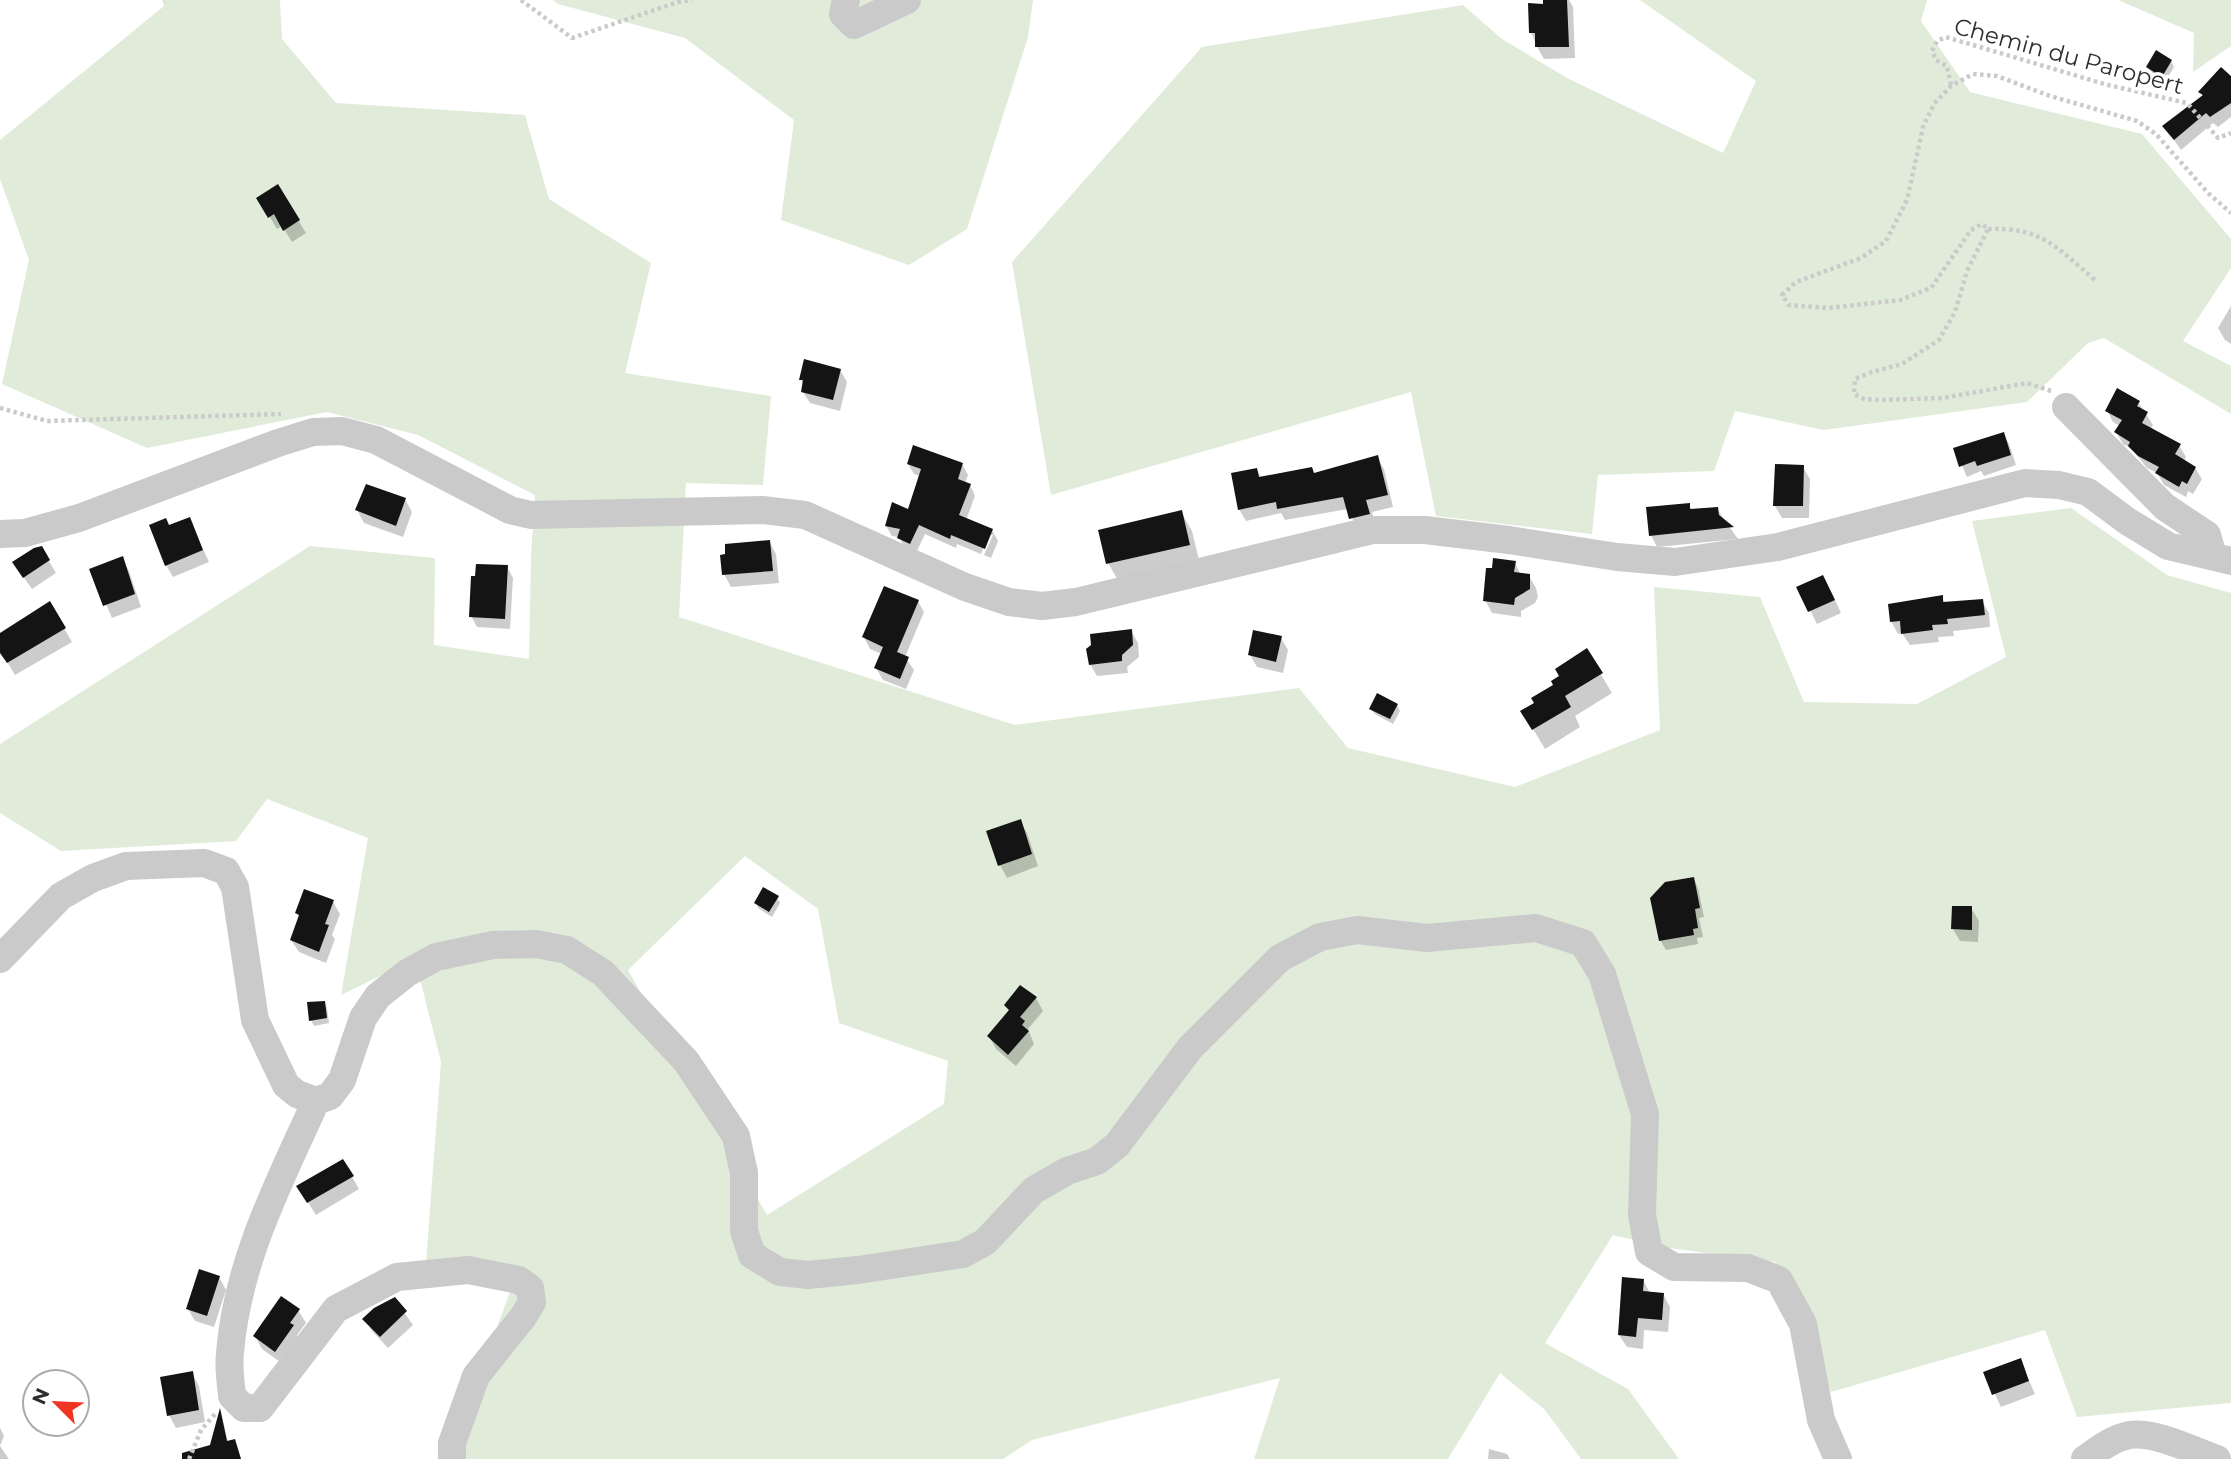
<svg xmlns="http://www.w3.org/2000/svg" width="2231" height="1459" viewBox="0 0 2231 1459" font-family="Montserrat,sans-serif">
	<style>
		.green { fill: #e0ecd9; fill-rule: evenodd }
		.shadow { fill: #0003 }
		.building { fill: #141414 }
		.lines { fill: none; stroke-linecap: round; stroke-linejoin: round }
		.path { stroke: #cacaca; stroke-width: 4.5; stroke-dasharray: 3.5 3.5; stroke-linecap: butt }
		.minor { stroke: #cacaca; stroke-width: 28 }
		.labels { text-anchor: middle; dominant-baseline: central; stroke-width: 7; stroke-linejoin: round; paint-order: stroke }
		.street-label { font-size: 23px; fill: #2d2d2d; stroke: #fff }
	</style>
	<rect width="100%" height="100%" fill="#fff"/>
	<path class="green" d="M 162,0 L 280,0 L 282,39 L 336,103 L 525,115 L 549,199 L 651,263 L 625,373 L 771,396 L 763,485 L 686,483 L 679,617 L 1015,725 L 1299,688 L 1348,748 L 1515,787 L 1660,730 L 1654,587 L 1760,597 L 1804,702 L 1917,704 L 2006,657 L 1972,521 L 2071,508 L 2167,575 L 2231,593 L 2231,1403 L 2077,1417 L 2045,1330 L 1831,1392 L 1775,1262 L 1669,1248 L 1613,1235 L 1545,1343 L 1628,1389 L 1679,1459 L 1581,1459 L 1545,1410 L 1500,1373 L 1448,1459 L 1254,1459 L 1280,1378 L 1032,1440 L 1003,1459 L 449,1459 L 519,1267 L 426,1263 L 441,1062 L 415,959 L 341,995 L 368,838 L 267,799 L 236,841 L 61,851 L 0,813 L 0,744 L 310,546 L 435,558 L 434,645 L 529,659 L 531,555 L 535,495 L 418,435 L 327,412 L 147,448 L 2,384 L 29,260 L 0,179 L 0,140 L 164,6 ZM 745,856 L 818,909 L 839,1023 L 948,1061 L 944,1104 L 767,1215 L 628,970 Z
		M 553,0 L 1033,0 L 1028,37 L 967,229 L 909,265 L 781,220 L 794,120 L 685,38 L 558,4 Z
		M 1640,0 L 1927,0 L 1921,21 L 1970,92 L 2142,134 L 2231,239 L 2231,268 L 2183,341 L 2231,366 L 2231,414 L 2104,338 L 2088,343 L 2027,402 L 1824,430 L 1735,411 L 1714,471 L 1598,475 L 1592,534 L 1436,516 L 1411,392 L 1051,495 L 1012,262 L 1202,47 L 1463,5 L 1502,39 L 1569,79 L 1723,153 L 1756,81 Z
		M 2118,0 L 2231,0 L 2231,46 L 2193,72 L 2194,33 Z"/>
	<path class="shadow" d="M 1545,0 L 1569,0 L 1573,7 L 1575,58 L 1544,59 L 1537,47 L 1531,32 L 1545,6 Z
		M 2171,61 L 2174,67 L 2165,82 L 2151,73 L 2148,67 Z
		M 2231,84 L 2231,117 L 2218,127 L 2213,123 L 2181,150 L 2164,126 L 2203,97 L 2200,92 Z
		M 278,187 L 306,233 L 292,242 L 282,226 L 277,229 L 259,199 Z
		M 2231,306 L 2231,344 L 2225,340 L 2218,328 Z
		M 840,370 L 847,382 L 840,411 L 810,403 L 803,392 L 804,386 L 801,380 Z
		M 2138,402 L 2153,425 L 2150,430 L 2179,445 L 2186,457 L 2184,461 L 2195,468 L 2202,479 L 2193,494 L 2188,491 L 2186,497 L 2164,485 L 2157,473 L 2147,468 L 2132,449 L 2123,444 L 2116,432 L 2120,426 L 2113,422 L 2107,410 Z
		M 2003,434 L 2009,444 L 2016,465 L 1984,476 L 1981,471 L 1967,477 L 1955,449 Z
		M 1377,458 L 1384,469 L 1393,507 L 1372,512 L 1375,525 L 1358,530 L 1348,509 L 1285,520 L 1281,513 L 1246,521 L 1239,509 L 1257,470 L 1262,479 L 1314,474 Z
		M 908,464 L 962,464 L 968,475 L 965,483 L 970,485 L 975,496 L 966,520 L 992,530 L 998,541 L 991,558 L 984,555 L 993,535 L 989,535 L 981,554 L 957,544 L 956,548 L 925,534 L 916,553 L 905,548 L 899,537 L 892,536 L 886,526 L 909,511 L 921,476 L 914,474 Z
		M 1777,466 L 1803,467 L 1810,479 L 1809,518 L 1782,518 L 1775,506 Z
		M 405,499 L 412,512 L 403,537 L 364,523 L 357,510 Z
		M 1689,505 L 1692,510 L 1717,509 L 1738,539 L 1657,547 L 1651,535 Z
		M 1181,512 L 1192,531 L 1200,564 L 1119,582 L 1108,563 Z
		M 189,519 L 209,562 L 173,577 L 166,565 L 169,527 Z
		M 769,541 L 776,554 L 779,583 L 731,587 L 724,574 Z
		M 41,548 L 56,573 L 32,589 L 22,575 Z
		M 122,558 L 129,571 L 141,607 L 112,618 L 91,570 Z
		M 1515,563 L 1521,575 L 1529,576 L 1536,588 L 1538,597 L 1535,603 L 1521,611 L 1521,617 L 1492,613 L 1485,600 Z
		M 507,567 L 513,578 L 510,629 L 477,627 L 471,616 Z
		M 1799,588 L 1830,589 L 1841,613 L 1817,624 Z
		M 1942,597 L 1946,604 L 1982,601 L 1989,613 L 1990,627 L 1953,631 L 1954,636 L 1938,637 L 1939,642 L 1910,645 L 1902,633 L 1898,634 L 1891,621 Z
		M 918,601 L 924,612 L 905,657 L 914,670 L 906,689 L 883,680 L 876,668 L 882,654 L 870,649 L 864,637 Z
		M 50,604 L 72,642 L 15,675 L 0,650 L 0,635 Z
		M 1131,631 L 1138,643 L 1139,657 L 1127,667 L 1128,673 L 1097,676 L 1090,664 Z
		M 1281,638 L 1288,650 L 1283,673 L 1257,667 L 1250,655 Z
		M 1587,651 L 1612,693 L 1575,716 L 1580,727 L 1545,749 L 1523,712 L 1536,704 Z
		M 1397,705 L 1400,711 L 1393,724 L 1375,714 L 1371,709 Z
		M 1020,821 L 1027,833 L 1038,866 L 1007,878 L 1000,865 Z
		M 1693,878 L 1698,888 L 1704,917 L 1699,918 L 1703,937 L 1697,938 L 1698,944 L 1666,950 L 1660,940 Z
		M 777,898 L 780,903 L 772,917 L 759,909 L 756,903 Z
		M 333,902 L 340,914 L 332,935 L 335,939 L 326,963 L 299,952 L 291,940 L 300,918 L 297,913 Z
		M 1971,908 L 1979,921 L 1978,942 L 1960,941 L 1953,929 Z
		M 1036,998 L 1043,1011 L 1028,1029 L 1034,1044 L 1016,1066 L 996,1049 L 989,1036 L 1010,1012 L 1006,1005 Z
		M 324,1002 L 327,1008 L 329,1023 L 314,1026 L 311,1020 Z
		M 343,1161 L 359,1189 L 316,1215 L 306,1199 Z
		M 219,1277 L 226,1290 L 214,1327 L 195,1321 L 188,1309 Z
		M 1643,1280 L 1650,1293 L 1663,1294 L 1670,1307 L 1668,1332 L 1644,1330 L 1643,1349 L 1627,1347 L 1619,1335 Z
		M 395,1299 L 413,1325 L 388,1348 L 372,1331 L 365,1319 Z
		M 298,1310 L 306,1323 L 297,1335 L 300,1339 L 283,1364 L 262,1349 L 255,1336 Z
		M 2020,1360 L 2035,1394 L 2001,1407 L 1985,1373 Z
		M 192,1373 L 199,1386 L 205,1422 L 176,1428 L 169,1415 Z
		M 221,1412 L 228,1442 L 235,1441 L 241,1459 L 214,1459 Z
		M 0,1428 L 4,1436 L 0,1446 L 9,1459 L 0,1459 Z
		M 1489,1449 L 1507,1454 L 1510,1459 L 1488,1459 Z"/>
	<path class="building" d="M 1543,0 L 1567,0 L 1569,47 L 1535,47 L 1535,33 L 1529,33 L 1528,3 L 1543,4 Z
		M 2156,50 L 2172,60 L 2162,77 L 2146,67 Z
		M 2221,67 L 2231,76 L 2231,103 L 2210,117 L 2206,113 L 2174,140 L 2162,126 L 2203,95 L 2198,92 Z
		M 278,184 L 300,220 L 283,231 L 274,214 L 268,218 L 256,198 Z
		M 804,359 L 841,369 L 833,400 L 801,392 L 803,380 L 799,380 Z
		M 2117,388 L 2140,401 L 2137,406 L 2148,412 L 2142,423 L 2181,444 L 2175,454 L 2196,467 L 2187,484 L 2182,481 L 2179,487 L 2155,473 L 2159,467 L 2138,456 L 2128,446 L 2130,442 L 2114,432 L 2122,420 L 2105,411 Z
		M 2004,432 L 2011,455 L 1977,466 L 1975,461 L 1959,467 L 1953,448 Z
		M 913,445 L 963,463 L 958,479 L 971,484 L 959,515 L 993,529 L 985,549 L 951,535 L 950,539 L 919,525 L 910,544 L 897,538 L 900,529 L 885,526 L 892,502 L 908,509 L 921,469 L 907,464 Z
		M 1378,455 L 1388,495 L 1366,500 L 1370,514 L 1349,519 L 1343,497 L 1277,509 L 1276,502 L 1238,510 L 1231,473 L 1257,468 L 1259,477 L 1312,467 L 1314,473 Z
		M 1775,464 L 1804,465 L 1803,506 L 1773,506 Z
		M 366,484 L 406,498 L 396,526 L 355,510 Z
		M 1690,503 L 1690,509 L 1718,507 L 1719,515 L 1734,527 L 1649,536 L 1646,507 Z
		M 1182,510 L 1190,545 L 1106,564 L 1098,530 Z
		M 190,517 L 203,550 L 165,566 L 149,525 L 166,518 L 169,525 Z
		M 770,540 L 773,571 L 722,575 L 720,555 L 725,554 L 725,544 Z
		M 42,546 L 50,560 L 23,578 L 12,562 L 34,548 Z
		M 123,556 L 135,594 L 103,606 L 89,569 Z
		M 1493,558 L 1516,561 L 1514,572 L 1530,574 L 1530,589 L 1515,598 L 1514,605 L 1483,601 L 1486,568 L 1492,568 Z
		M 476,564 L 508,565 L 505,619 L 469,617 L 471,576 L 475,576 Z
		M 1823,575 L 1835,600 L 1808,612 L 1796,587 Z
		M 884,586 L 919,600 L 897,652 L 909,657 L 900,679 L 874,668 L 883,647 L 862,637 Z
		M 1943,595 L 1943,602 L 1983,599 L 1985,615 L 1947,619 L 1948,624 L 1932,625 L 1933,630 L 1901,634 L 1900,621 L 1890,622 L 1888,604 Z
		M 50,601 L 66,628 L 7,663 L 0,653 L 0,633 Z
		M 1132,629 L 1133,645 L 1122,655 L 1122,661 L 1089,665 L 1086,649 L 1091,645 L 1090,634 Z
		M 1253,630 L 1282,636 L 1276,662 L 1248,655 Z
		M 1587,648 L 1603,673 L 1565,696 L 1571,707 L 1532,730 L 1520,711 L 1534,703 L 1531,698 L 1553,685 L 1551,681 L 1559,676 L 1555,669 Z
		M 1377,693 L 1398,704 L 1390,719 L 1369,709 Z
		M 1021,819 L 1032,854 L 998,866 L 986,831 Z
		M 1694,877 L 1700,908 L 1695,909 L 1698,928 L 1693,929 L 1694,935 L 1659,941 L 1650,898 L 1665,882 Z
		M 763,887 L 779,896 L 769,912 L 754,903 Z
		M 304,889 L 334,900 L 325,924 L 329,925 L 319,952 L 290,940 L 299,915 L 295,913 Z
		M 1952,906 L 1972,906 L 1972,930 L 1951,929 Z
		M 1020,985 L 1037,997 L 1020,1017 L 1025,1021 L 1022,1025 L 1029,1031 L 1008,1055 L 987,1036 L 1009,1010 L 1004,1005 Z
		M 325,1001 L 327,1018 L 309,1021 L 307,1002 Z
		M 343,1159 L 354,1176 L 307,1203 L 296,1186 Z
		M 199,1269 L 220,1276 L 207,1316 L 186,1309 Z
		M 1622,1277 L 1644,1279 L 1643,1291 L 1664,1293 L 1662,1320 L 1638,1318 L 1636,1337 L 1618,1335 Z
		M 281,1296 L 300,1309 L 290,1323 L 294,1325 L 275,1352 L 253,1336 Z
		M 395,1297 L 407,1311 L 380,1337 L 362,1319 L 374,1308 Z
		M 2021,1358 L 2029,1381 L 1992,1395 L 1983,1372 Z
		M 193,1371 L 199,1410 L 167,1416 L 160,1377 Z
		M 220,1408 L 227,1441 L 235,1439 L 241,1459 L 182,1459 L 182,1453 L 210,1445 Z"/>
	<g class="lines">
		<path class="path" d="M 521,0 L 572,38 L 678,2 L 692,0
			M 1951,85 L 1947,66 L 1936,60 L 1932,51 L 1937,41 L 1946,37 L 2108,85 L 2187,103 L 2218,138 L 2231,133
			M 1988,229 C 2042,227 2056,247 2095,280
			M 2051,391 L 2027,383 L 1943,398 L 1879,400 L 1864,399 L 1854,394 L 1855,379 L 1872,372 L 1902,364 L 1939,340 L 1955,312 L 1967,271 L 1988,229 L 1982,224 L 1971,230 L 1931,288 L 1900,300 L 1829,308 L 1789,305 L 1782,295 L 1796,282 L 1861,258 L 1886,241 L 1907,200 L 1923,127 L 1934,104 L 1951,86 L 1973,74 L 1997,76 L 2050,96 L 2137,121 L 2156,134 L 2208,193 L 2231,213
			M 0,408 L 47,421 L 281,414
			M 189,1459 L 201,1430 L 217,1412"/>
		<path class="minor" d="M 846,0 L 843,14 L 854,25 L 907,0
			M 2066,407 L 2165,507 L 2207,535 L 2213,556
			M 0,534 L 25,533 L 79,518 L 278,443 L 313,432 L 342,431 L 376,440 L 510,510 L 531,515 L 762,510 L 805,515 L 965,587 L 1009,602 L 1042,606 L 1076,602 L 1373,530 L 1425,530 L 1509,540 L 1617,557 L 1675,562 L 1778,547 L 2025,483 L 2059,485 L 2088,492 L 2127,521 L 2168,546 L 2231,561
			M 0,959 L 61,896 L 93,878 L 126,866 L 204,863 L 226,871 L 235,887 L 255,1020 L 286,1085 L 297,1094 L 316,1101 L 330,1096 L 342,1080 L 363,1018 L 378,996 L 407,973 L 436,957 L 493,945 L 536,944 L 567,950 L 603,973 L 686,1061 L 736,1136 L 744,1173 L 744,1231 L 752,1255 L 780,1272 L 808,1275 L 858,1270 L 963,1254 L 985,1242 L 1034,1190 L 1067,1171 L 1097,1161 L 1117,1145 L 1190,1048 L 1280,958 L 1320,937 L 1357,930 L 1427,938 L 1536,928 L 1583,943 L 1602,974 L 1645,1114 L 1642,1215 L 1649,1252 L 1674,1267 L 1748,1268 L 1779,1280 L 1803,1324 L 1821,1420 L 1838,1459
			M 316,1101 C 279,1182 237,1263 230,1353 C 228,1367 231,1382 232,1396 L 244,1408 L 260,1408 L 336,1309 L 397,1277 L 468,1270 L 519,1280 L 530,1288 L 532,1302 L 523,1317 L 476,1376 L 452,1443 L 452,1459
			M 2085,1459 C 2099,1449 2113,1438 2130,1435 C 2154,1431 2194,1451 2217,1459"/>
	</g>
	<g class="labels">
		<g class="street-label">
			<text transform="translate(2069 56) rotate(15)">Chemin du Paropert</text>
		</g>
	</g>
	<g transform="translate(56 1403) rotate(294)"><circle r="33" fill="#ffffff" stroke="#ababab" stroke-width="2"/>
	<path d="M0-5L12 26L0 18L-12 26Z" fill="#f03623"/>
	<text y="-10" font-size="19" font-weight="bold" text-anchor="middle" fill="#2d2d2d">N</text>
	</g>
</svg>
